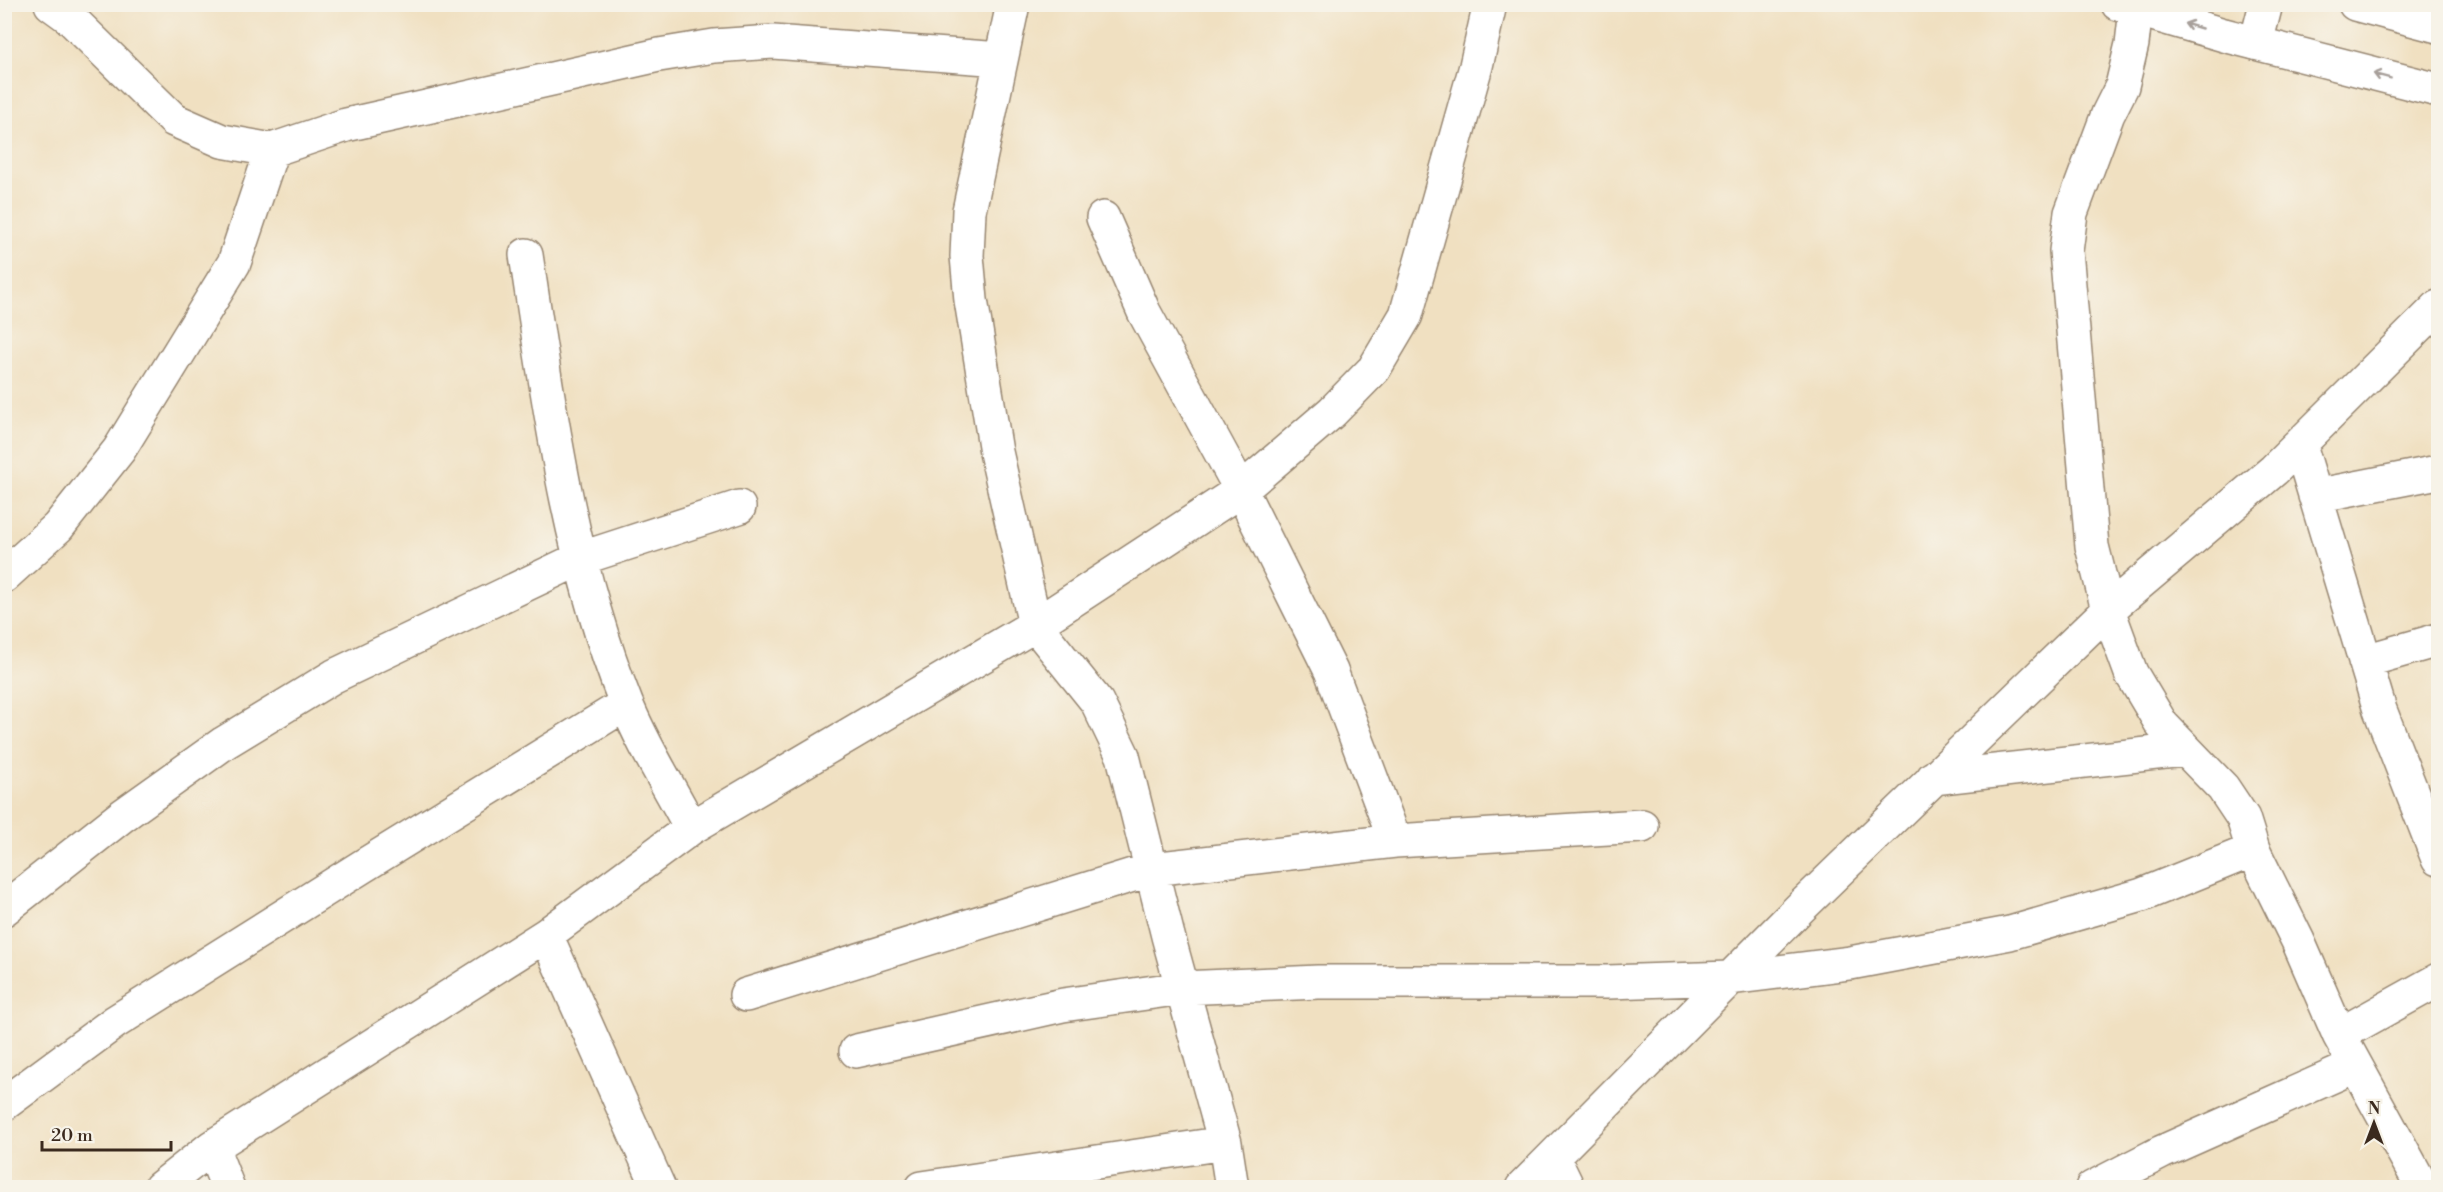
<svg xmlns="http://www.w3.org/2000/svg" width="2443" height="1192" viewBox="0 0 2443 1192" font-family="'Libre Bodoni',serif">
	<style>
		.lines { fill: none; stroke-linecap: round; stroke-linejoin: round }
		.minor-casing { stroke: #968570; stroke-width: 36 }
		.tertiary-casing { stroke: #968570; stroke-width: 36 }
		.minor { stroke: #fff; stroke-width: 33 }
		.tertiary { stroke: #fff; stroke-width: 33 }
		.oneway { stroke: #a79f9a }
	</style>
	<rect width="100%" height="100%" fill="#f7f3e8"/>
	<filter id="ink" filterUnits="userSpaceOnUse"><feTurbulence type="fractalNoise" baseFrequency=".0167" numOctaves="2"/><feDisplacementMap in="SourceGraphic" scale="12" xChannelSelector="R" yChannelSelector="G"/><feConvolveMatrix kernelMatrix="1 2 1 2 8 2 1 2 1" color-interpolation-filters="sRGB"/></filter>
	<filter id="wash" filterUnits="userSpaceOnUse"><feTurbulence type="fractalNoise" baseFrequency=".008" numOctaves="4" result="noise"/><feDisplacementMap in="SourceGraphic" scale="24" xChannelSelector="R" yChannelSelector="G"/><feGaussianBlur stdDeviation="1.35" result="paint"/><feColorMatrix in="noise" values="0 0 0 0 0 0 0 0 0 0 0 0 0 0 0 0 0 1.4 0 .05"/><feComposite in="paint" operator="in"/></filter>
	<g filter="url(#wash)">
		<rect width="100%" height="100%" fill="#f0e0c1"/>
	</g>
	<g filter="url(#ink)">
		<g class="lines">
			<g class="minor-casing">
				<path id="minor" d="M 51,4 L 69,17 L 174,120 L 222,141 L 272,150 L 346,125 L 659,55 L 714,46 L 773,42 L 1001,59
					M 1013,4 L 969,211 L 967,256 L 971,300 L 996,452 L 1035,625 L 1097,702 L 1123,756 L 1168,936 L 1225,1143 L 1232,1188
					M 2136,9 L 2132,44 L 2122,86 L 2108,114 L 2071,213 L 2066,251 L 2092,546 L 2108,610 L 2131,673 L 2162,725 L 2223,788 L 2243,818 L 2253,850 L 2298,941 L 2339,1035 L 2423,1188
					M 2256,43 L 2266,4
					M 1103,218 L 1144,312 L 1241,490 L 1331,671 L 1395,841
					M 526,255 C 549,406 569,560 626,703 C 643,746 670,787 691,828
					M 2300,445 L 2380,710 L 2438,859
					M 2315,496 L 2438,472
					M 4,576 L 58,527 L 119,450 L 234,263 L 272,150
					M 2365,661 L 2438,640
					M 1933,778 L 2183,750
					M 4,909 L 122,816 L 224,743 L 334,676 L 579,559 L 739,507
					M 546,935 L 659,1188
					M 746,995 L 1152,869 L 1395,841 L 1642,826
					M 2339,1035 L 2438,980
					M 856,1051 L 1063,1005 L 1182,988 L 1318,982 L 1608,982 L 1730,978 L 1850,963 L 2010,933 L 2142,895 L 2253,850
					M 4,1104 L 115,1022 L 363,866 L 626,704
					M 212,1147 L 228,1188
					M 1553,1157 L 1568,1188
					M 160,1188 L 212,1147 L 546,935 L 691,828 L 1035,625 L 1241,490 L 1332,412 L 1374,369 L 1406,315 L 1476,66 L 1490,4
					M 922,1188 L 1225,1143
					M 1522,1188 L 1800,908 L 2108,610 L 2274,470 L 2438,307
					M 2092,1188 L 2162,1152 L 2355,1066"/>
			</g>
			<g class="tertiary-casing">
				<path id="tertiary" d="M 2118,4 L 2224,35 L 2438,90
					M 2355,4 L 2438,26"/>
			</g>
			<use href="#minor" class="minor"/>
			<use href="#tertiary" class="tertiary"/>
		</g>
		<defs><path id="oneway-shaft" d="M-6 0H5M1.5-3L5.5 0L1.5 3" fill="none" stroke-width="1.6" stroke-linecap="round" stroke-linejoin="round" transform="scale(1.5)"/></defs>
		<g class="oneway">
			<use href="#oneway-shaft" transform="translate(2193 26) rotate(-164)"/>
			<use href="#oneway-shaft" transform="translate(2382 76) rotate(-165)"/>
		</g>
	</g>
	<rect width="2443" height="1192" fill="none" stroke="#f7f3e8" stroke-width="24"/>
	<g transform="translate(2374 1123)" stroke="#f7f3e8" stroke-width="4.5" paint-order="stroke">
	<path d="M0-4.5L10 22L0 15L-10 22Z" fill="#3b2a1e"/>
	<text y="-9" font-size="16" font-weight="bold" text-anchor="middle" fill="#3b2a1e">N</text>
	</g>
	<path d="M42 1141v9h129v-9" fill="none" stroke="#3b2a1e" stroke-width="3"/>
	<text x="51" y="1141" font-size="18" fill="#3b2a1e" stroke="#f7f3e8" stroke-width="4.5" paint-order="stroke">20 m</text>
</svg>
